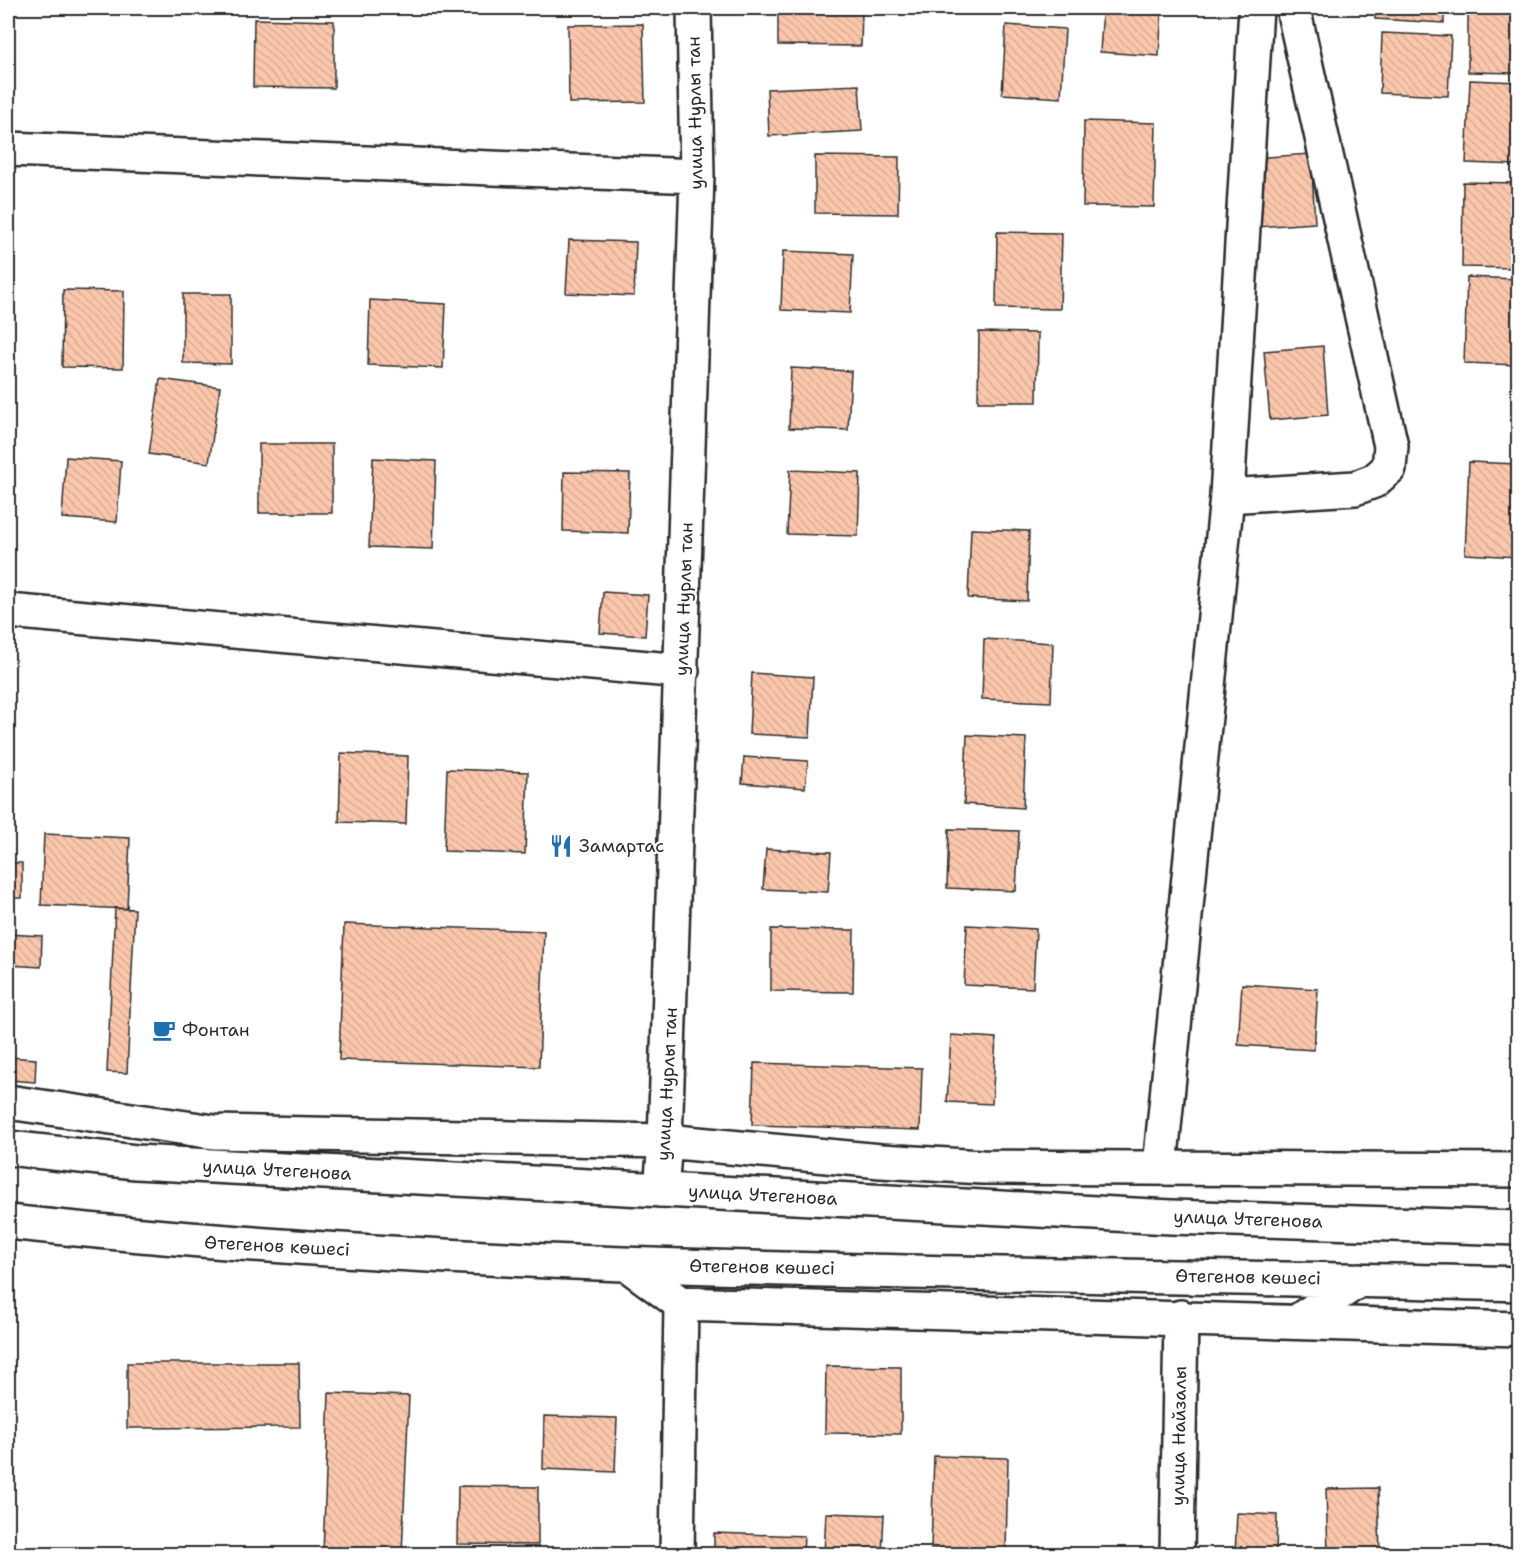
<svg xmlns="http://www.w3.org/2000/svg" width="1526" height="1562" viewBox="0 0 1526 1562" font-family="'Shantell Sans',sans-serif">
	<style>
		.building { fill: url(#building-back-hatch); stroke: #2b2b2b; stroke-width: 1.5 }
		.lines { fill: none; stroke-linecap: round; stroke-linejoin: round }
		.minor-casing { stroke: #2b2b2b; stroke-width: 38 }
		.secondary-casing { stroke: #2b2b2b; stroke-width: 38 }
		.minor { stroke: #fff; stroke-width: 33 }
		.secondary { stroke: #fff; stroke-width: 33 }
		.labels { text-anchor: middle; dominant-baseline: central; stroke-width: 4.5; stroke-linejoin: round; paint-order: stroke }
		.street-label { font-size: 18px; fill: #2b2b2b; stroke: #fff }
		.poi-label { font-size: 18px; fill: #2b2b2b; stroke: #fff; text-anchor: start }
	</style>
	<defs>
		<pattern id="building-back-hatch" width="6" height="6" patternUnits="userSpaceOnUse" patternTransform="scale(1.5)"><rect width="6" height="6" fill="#fbc7ac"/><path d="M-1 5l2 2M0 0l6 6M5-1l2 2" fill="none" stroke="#d7ab94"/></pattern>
	</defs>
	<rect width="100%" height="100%" fill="#fff"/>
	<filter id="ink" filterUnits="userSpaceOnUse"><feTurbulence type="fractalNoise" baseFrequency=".0167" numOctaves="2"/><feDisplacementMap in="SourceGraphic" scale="12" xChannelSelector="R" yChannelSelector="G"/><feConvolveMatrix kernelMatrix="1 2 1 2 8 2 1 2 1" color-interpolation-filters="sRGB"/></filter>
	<g filter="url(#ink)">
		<path class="building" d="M 778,8 L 862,8 L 861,46 L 778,45 Z
			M 1103,8 L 1162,8 L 1159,56 L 1100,52 Z
			M 1375,8 L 1444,8 L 1444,23 L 1375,19 Z
			M 1468,8 L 1518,8 L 1518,73 L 1468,72 Z
			M 254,19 L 334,21 L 334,88 L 253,87 Z
			M 643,24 L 645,102 L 569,103 L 568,25 Z
			M 1006,25 L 1065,29 L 1061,98 L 1002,94 Z
			M 1382,33 L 1451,36 L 1448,96 L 1380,93 Z
			M 1470,80 L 1518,82 L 1518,165 L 1466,163 Z
			M 859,85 L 862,131 L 769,136 L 767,89 Z
			M 1084,121 L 1156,123 L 1154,207 L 1083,206 Z
			M 1311,154 L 1315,223 L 1257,227 L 1252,158 Z
			M 815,156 L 899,157 L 898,214 L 815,213 Z
			M 1463,182 L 1518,183 L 1518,268 L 1462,267 Z
			M 997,232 L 1062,233 L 1060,309 L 996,308 Z
			M 569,240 L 636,242 L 634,296 L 566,293 Z
			M 783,251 L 853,254 L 850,313 L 781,310 Z
			M 1467,277 L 1518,279 L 1518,365 L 1464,363 Z
			M 63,290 L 124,291 L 123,368 L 62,367 Z
			M 183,294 L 231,294 L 231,364 L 183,363 Z
			M 370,300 L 446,304 L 443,368 L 368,365 Z
			M 979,332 L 1038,333 L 1037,402 L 978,402 Z
			M 1323,346 L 1328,415 L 1270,420 L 1264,351 Z
			M 791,368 L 851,371 L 848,430 L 789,428 Z
			M 160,379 L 220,387 L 209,463 L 149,454 Z
			M 259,444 L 332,444 L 332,513 L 259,513 Z
			M 66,457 L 121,461 L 117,522 L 62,518 Z
			M 373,458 L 436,461 L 433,549 L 369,547 Z
			M 1469,462 L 1518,464 L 1518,557 L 1465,554 Z
			M 790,470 L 860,473 L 858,536 L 787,534 Z
			M 564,472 L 630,473 L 628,533 L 563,531 Z
			M 971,529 L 1029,531 L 1027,601 L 968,598 Z
			M 603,592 L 648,595 L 645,636 L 600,633 Z
			M 984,639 L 1053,643 L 1051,702 L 982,699 Z
			M 752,673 L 813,677 L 810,737 L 749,734 Z
			M 967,735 L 1026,738 L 1023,808 L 964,804 Z
			M 341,753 L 408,756 L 406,824 L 339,822 Z
			M 744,757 L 808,761 L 805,788 L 742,783 Z
			M 447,769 L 528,772 L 525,854 L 444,851 Z
			M 949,829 L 1019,831 L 1016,891 L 947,888 Z
			M 44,834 L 130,838 L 127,909 L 41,905 Z
			M 766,849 L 831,852 L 828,892 L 763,889 Z
			M 8,863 L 22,863 L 22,898 L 8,898 Z
			M 115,908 L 135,909 L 127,1073 L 107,1072 Z
			M 344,924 L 544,931 L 539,1067 L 339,1060 Z
			M 967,925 L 1036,929 L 1033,988 L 964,985 Z
			M 771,929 L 854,930 L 853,992 L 771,991 Z
			M 8,934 L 42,936 L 41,967 L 8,965 Z
			M 1242,984 L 1318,989 L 1314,1050 L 1238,1045 Z
			M 951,1035 L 996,1038 L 992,1104 L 947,1102 Z
			M 8,1057 L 36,1059 L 35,1082 L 8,1080 Z
			M 754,1063 L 922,1068 L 920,1130 L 752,1125 Z
			M 127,1363 L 299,1363 L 300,1427 L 127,1428 Z
			M 826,1366 L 901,1367 L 901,1434 L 825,1433 Z
			M 329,1393 L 409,1396 L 402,1554 L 323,1554 Z
			M 544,1416 L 617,1418 L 615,1472 L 543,1469 Z
			M 934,1456 L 1008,1458 L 1006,1551 L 931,1549 Z
			M 458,1486 L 538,1487 L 538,1545 L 457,1544 Z
			M 1378,1488 L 1380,1554 L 1328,1554 L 1326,1489 Z
			M 1512,1511 L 1518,1511 L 1518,1554 L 1511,1554 Z
			M 826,1513 L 884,1515 L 882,1554 L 824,1554 Z
			M 1237,1513 L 1277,1515 L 1276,1554 L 1235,1554 Z
			M 714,1533 L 804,1536 L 803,1554 L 714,1554 Z"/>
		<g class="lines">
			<g class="minor-casing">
				<path id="minor" d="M 8,149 L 697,176
					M 1227,496 L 1355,488 L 1374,481 L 1389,468 L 1391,446 L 1293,8
					M 8,611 L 682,671
					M 8,1102 L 214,1132 L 665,1141 L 881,1161 L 982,1167 L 1518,1170
					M 1160,1167 L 1227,496 L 1256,8
					M 661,1190 L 665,1141 L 697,176 L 694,8
					M 677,1554 L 681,1304 L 1518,1329
					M 1177,1554 L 1181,1317"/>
			</g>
			<g class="secondary-casing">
				<path id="secondary" d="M 8,1148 L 136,1162 L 1171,1217 L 1518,1228
					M 8,1222 C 509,1276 1015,1271 1518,1284
					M 628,1265 L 681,1304
					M 1298,1321 L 1359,1280"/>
			</g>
			<use href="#minor" class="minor"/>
			<use href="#secondary" class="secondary"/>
		</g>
	</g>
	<defs>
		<g id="restaurant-bare" transform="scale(1.8)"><path d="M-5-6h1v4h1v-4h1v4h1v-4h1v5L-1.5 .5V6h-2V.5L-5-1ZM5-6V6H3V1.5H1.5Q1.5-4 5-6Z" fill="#1f6fb2" stroke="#fff" stroke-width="2.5" paint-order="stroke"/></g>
		<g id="cafe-bare" transform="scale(1.8)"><path d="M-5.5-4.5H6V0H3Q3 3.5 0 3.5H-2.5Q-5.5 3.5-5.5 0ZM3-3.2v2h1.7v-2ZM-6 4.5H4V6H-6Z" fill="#1f6fb2" stroke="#fff" stroke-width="2.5" paint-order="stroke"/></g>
	</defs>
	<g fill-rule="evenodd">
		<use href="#restaurant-bare" x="561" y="846"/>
		<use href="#cafe-bare" x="164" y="1030"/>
	</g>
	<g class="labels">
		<g class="street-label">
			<text transform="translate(695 113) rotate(-91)">улица Нурлы тан</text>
			<text transform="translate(684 599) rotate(-88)">улица Нурлы тан</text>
			<text transform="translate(667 1084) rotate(-87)">улица Нурлы тан</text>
			<text transform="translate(277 1170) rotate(3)">улица Утегенова</text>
			<text transform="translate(763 1195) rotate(3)">улица Утегенова</text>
			<text transform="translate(1248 1219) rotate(2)">улица Утегенова</text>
			<text transform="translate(277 1246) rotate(3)">Өтегенов көшесі</text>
			<text transform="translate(762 1267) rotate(1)">Өтегенов көшесі</text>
			<text transform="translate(1248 1277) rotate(1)">Өтегенов көшесі</text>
			<text transform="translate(1179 1436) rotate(-89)">улица Найзалы</text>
		</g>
		<g class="poi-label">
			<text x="579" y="846">Замартас</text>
			<text x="182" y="1030">Фонтан</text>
		</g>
	</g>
	<rect width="1526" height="1562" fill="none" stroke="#fff" stroke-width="30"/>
	<rect x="15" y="15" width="1496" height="1532" fill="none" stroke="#2b2b2b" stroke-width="2" filter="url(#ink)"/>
</svg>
